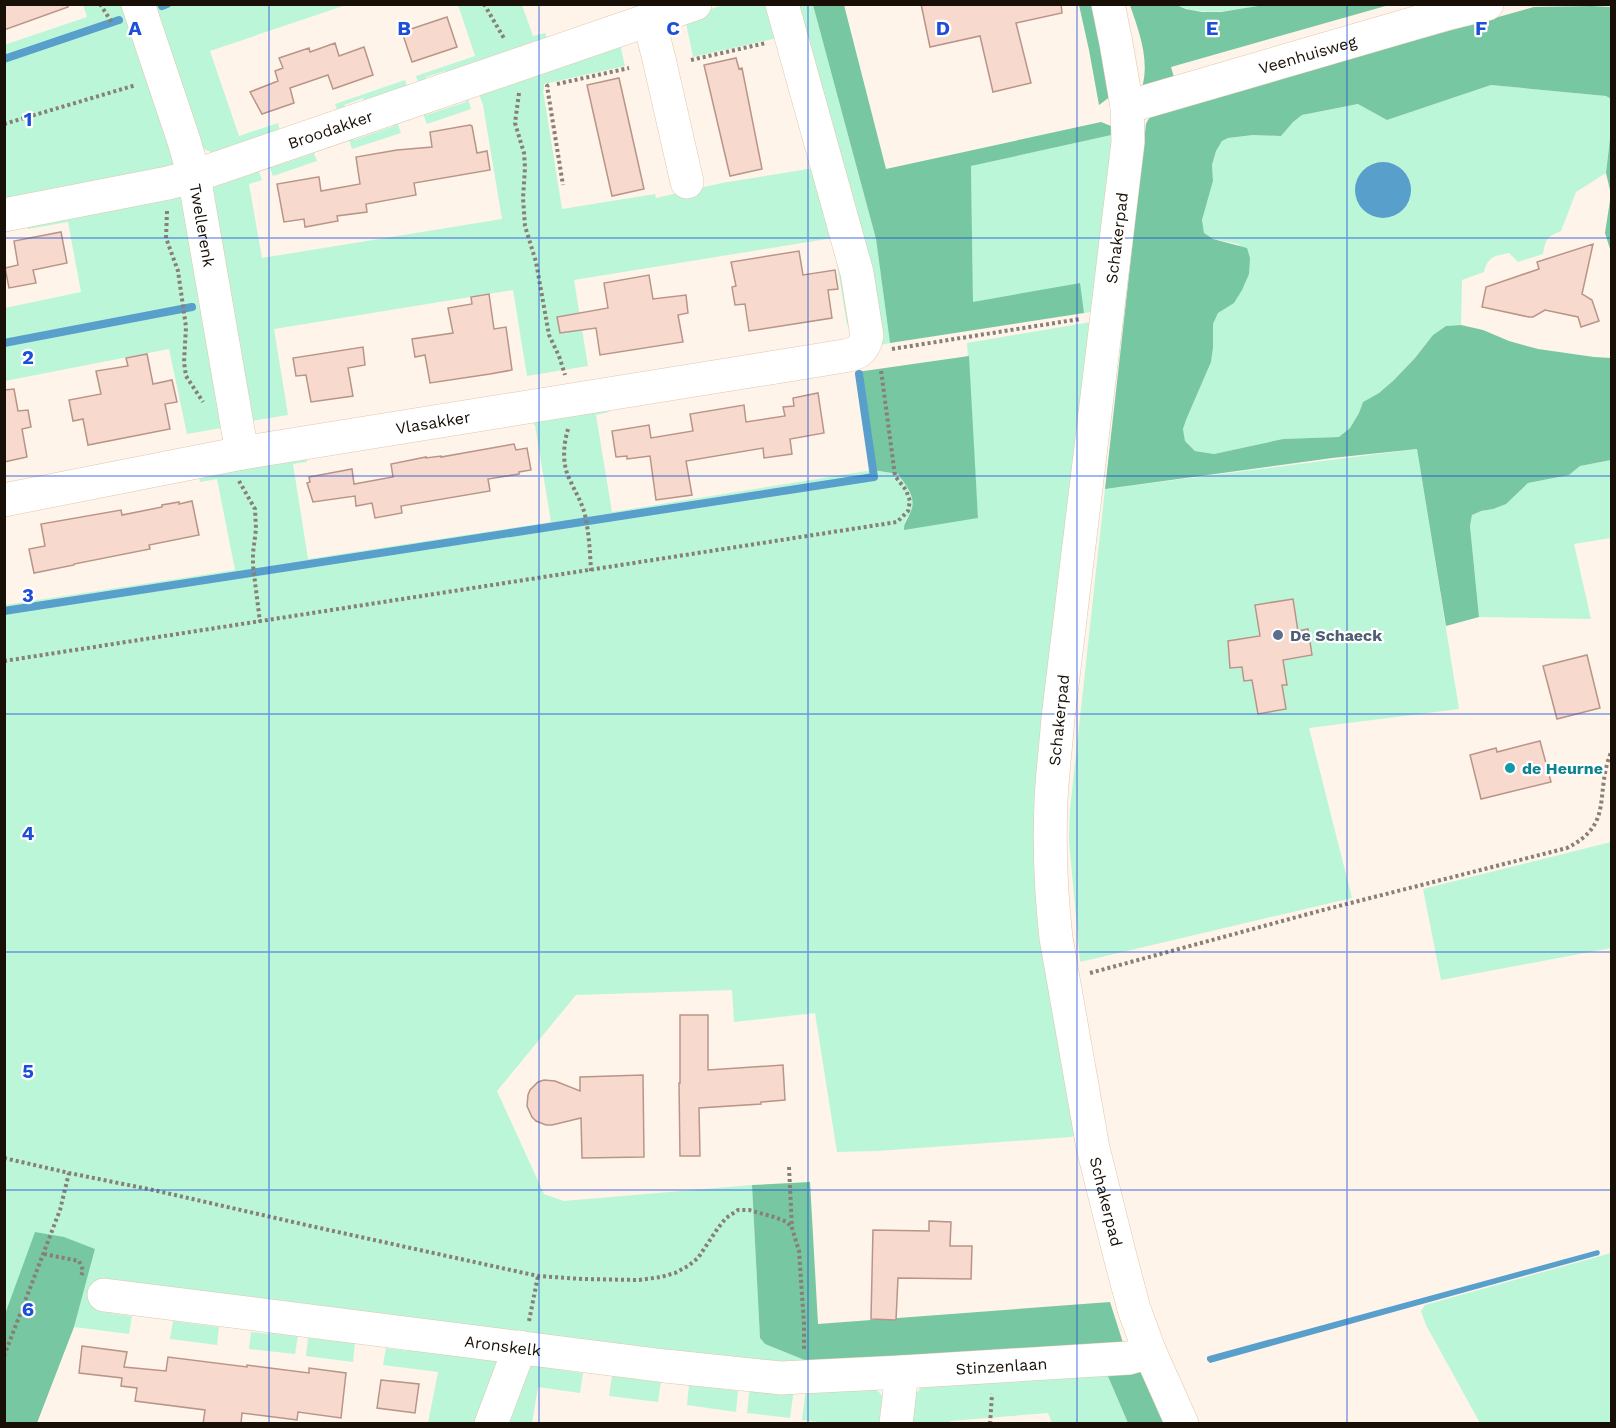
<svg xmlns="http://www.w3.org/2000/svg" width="1616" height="1428" viewBox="0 0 1616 1428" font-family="'Work Sans',sans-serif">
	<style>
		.green { fill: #bbf6d9 }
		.forest { fill: #76c7a2 }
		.water { fill: #589fcb }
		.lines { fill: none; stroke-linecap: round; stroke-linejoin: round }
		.stream { stroke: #589fcb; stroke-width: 8 }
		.building { fill: #f8d9cd; stroke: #b89588; stroke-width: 1.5 }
		.minor-casing { stroke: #dfc7ab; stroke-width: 34 }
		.path { stroke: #887f75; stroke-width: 4; stroke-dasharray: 3 3; stroke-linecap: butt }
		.minor { stroke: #fff; stroke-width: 33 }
		.grid { fill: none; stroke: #1d4ed8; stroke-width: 1.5; stroke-opacity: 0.55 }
		.service-dot { fill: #5c6f8a; stroke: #fff; stroke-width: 2 }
		.culture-dot { fill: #0f9aa8; stroke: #fff; stroke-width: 2 }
		.labels { text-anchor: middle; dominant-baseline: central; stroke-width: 4.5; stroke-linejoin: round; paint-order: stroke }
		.street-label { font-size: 16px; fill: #181006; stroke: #fff }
		.service-label { font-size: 16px; font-weight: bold; fill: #4e5e75; stroke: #fff; text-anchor: start }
		.culture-label { font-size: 16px; font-weight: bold; fill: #0d838f; stroke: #fff; text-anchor: start }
		.grid-label { font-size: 20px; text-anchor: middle; font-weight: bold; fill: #1d4ed8; stroke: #fff; stroke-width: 4.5; stroke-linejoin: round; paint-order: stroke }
	</style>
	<rect width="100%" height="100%" fill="#fef4e9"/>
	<path class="green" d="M 83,5 L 128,5 L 178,152 L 172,171 L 5,207 L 4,45 L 87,17 Z
		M 147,5 L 346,5 L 210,51 L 239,136 L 278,123 L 281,136 L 217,154 L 206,150 L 199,144 Z
		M 458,5 L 522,5 L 533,36 L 545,33 L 549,44 L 448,79 L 445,71 L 426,77 L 428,85 L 420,88 L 416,76 L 475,56 Z
		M 723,5 L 776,5 L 859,323 L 847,325 L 833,238 L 574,280 L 588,366 L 527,376 L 513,290 L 274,329 L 288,415 L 245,422 L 209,189 L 212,183 L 256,164 L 262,180 L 249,184 L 262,258 L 502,219 L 483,105 L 477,89 L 619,40 L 625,66 L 544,84 L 544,89 L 543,90 L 562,209 L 655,194 L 656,198 L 722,183 L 814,168 L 777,38 L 693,57 L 685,18 Z
		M 788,5 L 813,5 L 876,239 L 890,343 L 875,346 Z
		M 1176,5 L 1264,5 C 1234,10 1206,17 1176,5 Z
		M 405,80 L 409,92 L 366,106 L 363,98 L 344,105 L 346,113 L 339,116 L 335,104 Z
		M 1491,85 L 1606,96 L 1611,99 L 1611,130 L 1606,173 L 1576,192 L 1561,231 C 1547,237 1546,238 1543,254 L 1518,262 L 1509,253 C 1495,256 1488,256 1484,272 L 1462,280 L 1461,325 L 1446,326 L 1433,335 L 1415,358 L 1394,380 L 1379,393 L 1363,402 L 1359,413 L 1350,428 L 1339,437 L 1283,439 L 1214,454 L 1195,451 L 1185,441 L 1183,430 L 1186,420 L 1211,362 L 1213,348 L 1213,324 L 1218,313 L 1234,302 L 1239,244 L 1213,239 L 1204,233 L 1202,220 L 1213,181 L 1212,165 L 1216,151 L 1222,141 L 1228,138 L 1253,135 L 1281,136 L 1292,122 L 1302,115 L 1359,104 L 1387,120 Z
		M 466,92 L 471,109 L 427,124 L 421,108 L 423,107 L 426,115 L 466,102 L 463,93 Z
		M 395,117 L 401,133 L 352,149 L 347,133 L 351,132 L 354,140 L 394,126 L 391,118 Z
		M 1116,134 L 1098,311 L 1084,313 L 1079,283 L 973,303 L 971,166 Z
		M 311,145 L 317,161 L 273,176 L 267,160 L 270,159 L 273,167 L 312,154 L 309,146 Z
		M 182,194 L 227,427 L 187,434 L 169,349 L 5,381 L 5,308 L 81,292 L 68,222 L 28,229 L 28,226 Z
		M 1097,321 L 1056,669 L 1079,1133 L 1071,1137 L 877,1151 L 837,1152 L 815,1013 L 734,1022 L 732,990 L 576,995 L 497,1091 L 544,1194 L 564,1201 L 752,1185 L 760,1338 L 765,1344 L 807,1361 L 806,1369 L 111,1306 L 110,1313 L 132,1316 L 129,1334 L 74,1327 L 95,1249 L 35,1233 L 5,1314 L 5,605 L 235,570 L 217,479 L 200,482 L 198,472 L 306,452 L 307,462 L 293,464 L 308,559 L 551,522 L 535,425 L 534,425 L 532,415 L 608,403 L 609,412 L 596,415 L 612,512 L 873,470 L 898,474 C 905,484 916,496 912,510 C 910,514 906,519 904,523 L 978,518 L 967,343 Z
		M 1417,449 L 1459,709 L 1309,728 L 1352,898 L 1080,962 L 1069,840 L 1070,809 L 1105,489 Z
		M 1611,460 L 1611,538 L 1574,544 L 1591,619 L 1479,617 L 1470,526 L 1472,515 L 1480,511 L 1493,509 L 1518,492 L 1528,483 L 1569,475 L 1580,466 Z
		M 1611,842 L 1611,948 L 1441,980 L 1423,889 Z
		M 1611,1253 L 1611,1423 L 1480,1423 L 1426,1325 L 1421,1311 L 1425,1305 Z
		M 173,1321 L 219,1327 L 217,1345 L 170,1339 Z
		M 270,1326 L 299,1329 L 295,1354 L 249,1349 L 251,1332 L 269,1334 Z
		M 308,1338 L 355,1343 L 353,1362 L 306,1356 Z
		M 408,1343 L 509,1355 L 485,1423 L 428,1423 L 438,1372 L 383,1365 L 386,1348 L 407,1351 Z
		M 522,1357 L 562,1362 L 561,1370 L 583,1373 L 580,1393 L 538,1387 L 532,1423 L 497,1424 Z
		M 1104,1367 L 1128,1423 L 1052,1423 L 1048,1413 L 950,1421 L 950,1423 L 905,1424 L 910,1402 L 922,1386 Z
		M 662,1374 L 658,1402 L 609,1396 L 612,1376 L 654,1381 Z
		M 712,1380 L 717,1388 L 738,1391 L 736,1412 L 687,1405 L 689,1385 L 711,1388 Z
		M 750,1385 L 794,1388 L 790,1418 L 747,1413 Z
		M 873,1387 C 888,1398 886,1405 886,1423 L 835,1424 L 802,1420 L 806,1388 Z"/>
	<path class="forest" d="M 813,5 L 844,5 L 886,169 L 1101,122 L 1116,128 L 1116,134 L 971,166 L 973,302 L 1080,283 L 1084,313 L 890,343 L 876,239 Z
		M 1079,5 L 1098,5 L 1115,93 L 1099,105 L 1089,50 Z
		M 1130,5 L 1176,5 L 1186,9 L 1202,12 L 1221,12 L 1264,5 L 1389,5 L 1171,67 L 1176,84 L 1142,88 C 1150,59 1139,32 1130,5 Z
		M 1591,6 L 1611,7 L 1611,99 L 1606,96 L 1491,85 L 1387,120 L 1358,104 L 1302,115 L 1293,122 L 1281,136 L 1253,135 L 1228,138 L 1222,141 L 1216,151 L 1212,165 L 1213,181 L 1202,220 L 1204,233 L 1213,239 L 1247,248 L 1250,258 L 1249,274 L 1242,290 L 1234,303 L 1218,313 L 1213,324 L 1213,348 L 1211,362 L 1186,420 L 1183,429 L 1185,441 L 1195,451 L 1214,454 L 1283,439 L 1339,437 L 1350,428 L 1359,413 L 1363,402 L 1379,393 L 1394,380 L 1415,358 L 1433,335 L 1446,326 L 1461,325 L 1483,330 L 1509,341 L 1538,349 L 1594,357 L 1611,358 L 1611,460 L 1580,466 L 1569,475 L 1528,483 L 1506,504 L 1493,509 L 1481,511 L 1472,515 L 1470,526 L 1479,617 L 1446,626 L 1417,449 L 1332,458 L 1105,489 L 1146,124 C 1149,117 1153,114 1160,112 L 1534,7 Z
		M 1611,130 L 1611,252 L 1605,233 L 1611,194 L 1606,173 Z
		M 969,356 L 978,518 L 904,530 C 904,522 908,519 911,511 C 917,497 905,484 898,474 L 873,470 L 857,372 Z
		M 810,1182 L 818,1324 L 1110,1302 L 1124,1346 L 807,1361 L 765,1344 L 760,1338 L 752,1185 Z
		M 35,1232 L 64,1237 L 95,1249 L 74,1327 L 37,1423 L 5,1423 L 5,1314 Z
		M 1104,1367 L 1127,1369 L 1147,1374 L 1170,1423 L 1128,1423 Z"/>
	<path class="water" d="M1355 190a28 28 0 1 1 56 0a28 28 0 1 1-56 0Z
		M 1598,1250 L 1600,1252 L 1599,1255 L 1210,1363 L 1207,1360 L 1207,1357 L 1209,1356 Z"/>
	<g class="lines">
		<path class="stream" d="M 162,6 L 167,4
			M 4,59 L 119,20
			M 4,343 L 192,307
			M 4,611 L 874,477 L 859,374"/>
	</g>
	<path class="building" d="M 4,4 L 68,4 L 68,7 L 4,30 Z
		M 921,4 L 1061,4 L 1062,13 L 1016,23 L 1031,83 L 993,92 L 980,36 L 930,47 Z
		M 447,17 L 457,47 L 412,62 L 402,32 Z
		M 335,43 L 339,56 L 364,47 L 373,75 L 333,89 L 328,75 L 290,88 L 294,103 L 262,114 L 250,92 L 278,81 L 275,71 L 283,68 L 279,58 L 309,48 L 310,52 Z
		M 736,58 L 739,69 L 742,68 L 762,169 L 730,176 L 704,65 Z
		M 619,78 L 644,189 L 612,196 L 587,85 Z
		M 470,125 L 472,126 L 477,153 L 487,151 L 490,170 L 414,183 L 416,195 L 366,204 L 367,212 L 337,216 L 338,221 L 305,227 L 304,219 L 284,222 L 277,184 L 318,177 L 319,177 L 321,191 L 360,184 L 356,157 L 397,150 L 432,147 L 430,132 Z
		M 61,232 L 67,263 L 33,270 L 36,283 L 9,288 L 5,268 L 18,265 L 14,241 Z
		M 1593,244 L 1582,294 L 1592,300 L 1599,321 L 1581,327 L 1578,317 L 1545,310 L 1533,317 L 1529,317 L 1482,307 L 1486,287 L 1539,269 L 1537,262 Z
		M 799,251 L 803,275 L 835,270 L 838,289 L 828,290 L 832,318 L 749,331 L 745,304 L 735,305 L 732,287 L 736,286 L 731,262 Z
		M 649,275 L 653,299 L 686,295 L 688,313 L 678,315 L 683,342 L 600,355 L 596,328 L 560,333 L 557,317 L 608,308 L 604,283 Z
		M 489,294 L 494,329 L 506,327 L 512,370 L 490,374 L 430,383 L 425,355 L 415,357 L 412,339 L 453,333 L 448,308 L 472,304 L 471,297 Z
		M 363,347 L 365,365 L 348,368 L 353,396 L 311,402 L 306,375 L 296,376 L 293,358 Z
		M 147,354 L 153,384 L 172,380 L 177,402 L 165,404 L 170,429 L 88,445 L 83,419 L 73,421 L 69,400 L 101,394 L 96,371 L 128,366 L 126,358 Z
		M 14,389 L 18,411 L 28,410 L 31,427 L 22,429 L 27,457 L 4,462 L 4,390 Z
		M 818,393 L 824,433 L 790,439 L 792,454 L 764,458 L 763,448 L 686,461 L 692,495 L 656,500 L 650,456 L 627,459 L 627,456 L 616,457 L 612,431 L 649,425 L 651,438 L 693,431 L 690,414 L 744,405 L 746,422 L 785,416 L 783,407 L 794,406 L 793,398 Z
		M 514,444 L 516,450 L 527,448 L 531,470 L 519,472 L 519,474 L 488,479 L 490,491 L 401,506 L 402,513 L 375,518 L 372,503 L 356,506 L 355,496 L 313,502 L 307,483 L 310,482 L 309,477 L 352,469 L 354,484 L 393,477 L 391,464 L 426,457 L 426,458 L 441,456 L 441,457 Z
		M 192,501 L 199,535 L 149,545 L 150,549 L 74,564 L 74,565 L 34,573 L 29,549 L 45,546 L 41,524 L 121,510 L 122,515 L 162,507 L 162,505 L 179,502 L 179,504 Z
		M 1293,599 L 1298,631 L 1308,629 L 1312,655 L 1283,660 L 1287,685 L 1282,685 L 1286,709 L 1258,714 L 1252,680 L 1244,681 L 1242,667 L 1230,668 L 1228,641 L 1260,636 L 1255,605 Z
		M 1587,655 L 1600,708 L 1557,719 L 1543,666 Z
		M 1540,741 L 1551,782 L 1481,799 L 1470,755 L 1496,748 L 1497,752 Z
		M 680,1015 L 708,1015 L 708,1070 L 783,1065 L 785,1100 L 761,1102 L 761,1104 L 699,1108 L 700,1156 L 680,1156 L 679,1083 L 680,1083 Z
		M 643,1075 L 644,1157 L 582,1158 L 581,1118 L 552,1125 L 546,1125 L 536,1121 L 532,1117 L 527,1106 L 528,1095 L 530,1090 L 538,1082 L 544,1080 L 555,1081 L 580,1091 L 580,1077 Z
		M 929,1221 L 951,1222 L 950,1246 L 972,1246 L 971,1279 L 898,1278 L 896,1320 L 871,1319 L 873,1230 L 929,1231 Z
		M 82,1346 L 127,1352 L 124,1367 L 166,1371 L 168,1357 L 247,1367 L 247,1365 L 309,1373 L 309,1368 L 346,1373 L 341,1418 L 298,1412 L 297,1420 L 242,1413 L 241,1424 L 203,1424 L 205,1410 L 135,1401 L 137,1388 L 121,1386 L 122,1378 L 79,1373 Z
		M 381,1380 L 419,1384 L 415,1413 L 377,1408 Z"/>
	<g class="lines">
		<g class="minor-casing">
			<g id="minor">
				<path id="s1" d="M 138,4 L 184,141 L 194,176 L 242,453"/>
				<path id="s2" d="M 1108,4 L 1116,43 L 1127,107 L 1128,142 L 1058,718 C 1056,746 1052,774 1051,802 C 1049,847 1051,893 1056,938 L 1093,1148 L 1121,1260 L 1134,1309 L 1149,1350 L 1182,1424"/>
				<path d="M 649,20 L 659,59 L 687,182"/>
				<path id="s3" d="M 1127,107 L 1446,14 L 1487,4"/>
				<path id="s4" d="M 4,215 L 168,183 L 194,176 L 695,4"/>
				<path id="s5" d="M 4,500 L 242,453 L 844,356 C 857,354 864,350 867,336 L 857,273 L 782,4"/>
				<path id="s6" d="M 104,1295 L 665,1366 L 781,1378 L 902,1372"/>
				<path d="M 491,1424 L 520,1347"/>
				<path id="s7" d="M 896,1424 L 902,1372 L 1129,1358 L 1139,1355 L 1149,1350"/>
			</g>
		</g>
		<path class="path" d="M 100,4 L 113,24
			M 484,4 L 505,40
			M 691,60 L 766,43
			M 557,84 L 629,68
			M 549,85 L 547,86 L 563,185
			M 519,93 L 515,123 L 524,153 L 525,168 L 523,198 L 525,226 L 536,262 L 549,335 L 559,356 L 565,375
			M 4,124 L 136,85
			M 167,211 L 166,238 L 178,271 L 186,327 L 184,362 L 186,376 L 203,402
			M 892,349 L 1080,319
			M 568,429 C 563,446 562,465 570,480 C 575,492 582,502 585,515 C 589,533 590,552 591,571
			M 239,481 L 255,509 L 256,529 L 253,553 L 253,566 L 260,622
			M 4,661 L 897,522 L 908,511 L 910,501 L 906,490 L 895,476 L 881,370
			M 1090,973 L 1323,910 L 1567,848 C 1616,823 1593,794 1612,750
			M 4,1158 L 69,1173 L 153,1190 L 315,1227 L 538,1276 L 582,1279 L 639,1280 L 661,1277 L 675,1273 L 688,1266 L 698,1258 L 718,1228 L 726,1218 L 738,1210 L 749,1210 L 774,1217 L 787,1222 L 792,1228
			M 789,1167 L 792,1228 L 799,1251 L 804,1324 L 804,1351
			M 44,1254 L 79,1261 L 83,1270 L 81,1277
			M 529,1321 L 538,1276
			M 4,1356 L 60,1210 L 69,1173
			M 990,1424 L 992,1394"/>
		<use href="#minor" class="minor"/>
	</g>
	<path class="grid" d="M 269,4 L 269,1424M 539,4 L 539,1424M 808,4 L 808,1424M 1077,4 L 1077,1424M 1347,4 L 1347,1424M 4,238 L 1612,238M 4,476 L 1612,476M 4,714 L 1612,714M 4,952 L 1612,952M 4,1190 L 1612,1190"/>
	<circle class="service-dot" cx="1278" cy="635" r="6"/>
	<circle class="culture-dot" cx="1510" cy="768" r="6"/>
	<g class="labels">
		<g class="street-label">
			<text stroke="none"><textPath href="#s3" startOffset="188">Veenhuisweg</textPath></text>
			<text stroke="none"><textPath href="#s4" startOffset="338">Broodakker</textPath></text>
			<text stroke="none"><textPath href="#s1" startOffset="231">Twellerenk</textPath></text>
			<text transform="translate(1117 238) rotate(-83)">Schakerpad</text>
			<text stroke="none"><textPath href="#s5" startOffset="436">Vlasakker</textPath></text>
			<text transform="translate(1059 720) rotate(-84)">Schakerpad</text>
			<text stroke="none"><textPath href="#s2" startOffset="1209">Schakerpad</textPath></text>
			<text stroke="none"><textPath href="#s6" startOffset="402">Aronskelk</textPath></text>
			<text stroke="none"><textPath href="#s7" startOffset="152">Stinzenlaan</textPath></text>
		</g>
		<g class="service-label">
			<text x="1290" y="635">De Schaeck</text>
		</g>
		<g class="culture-label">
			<text x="1522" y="768">de Heurne</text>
		</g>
	</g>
	<g class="grid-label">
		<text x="135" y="35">A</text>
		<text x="404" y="35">B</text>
		<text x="673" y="35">C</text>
		<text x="943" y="35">D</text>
		<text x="1212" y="35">E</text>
		<text x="1481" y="35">F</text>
		<text x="28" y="126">1</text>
		<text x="28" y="364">2</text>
		<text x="28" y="602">3</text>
		<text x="28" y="840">4</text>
		<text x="28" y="1078">5</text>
		<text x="28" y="1316">6</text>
	</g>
	<rect width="1616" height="1428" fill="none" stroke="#181006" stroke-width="12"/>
</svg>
